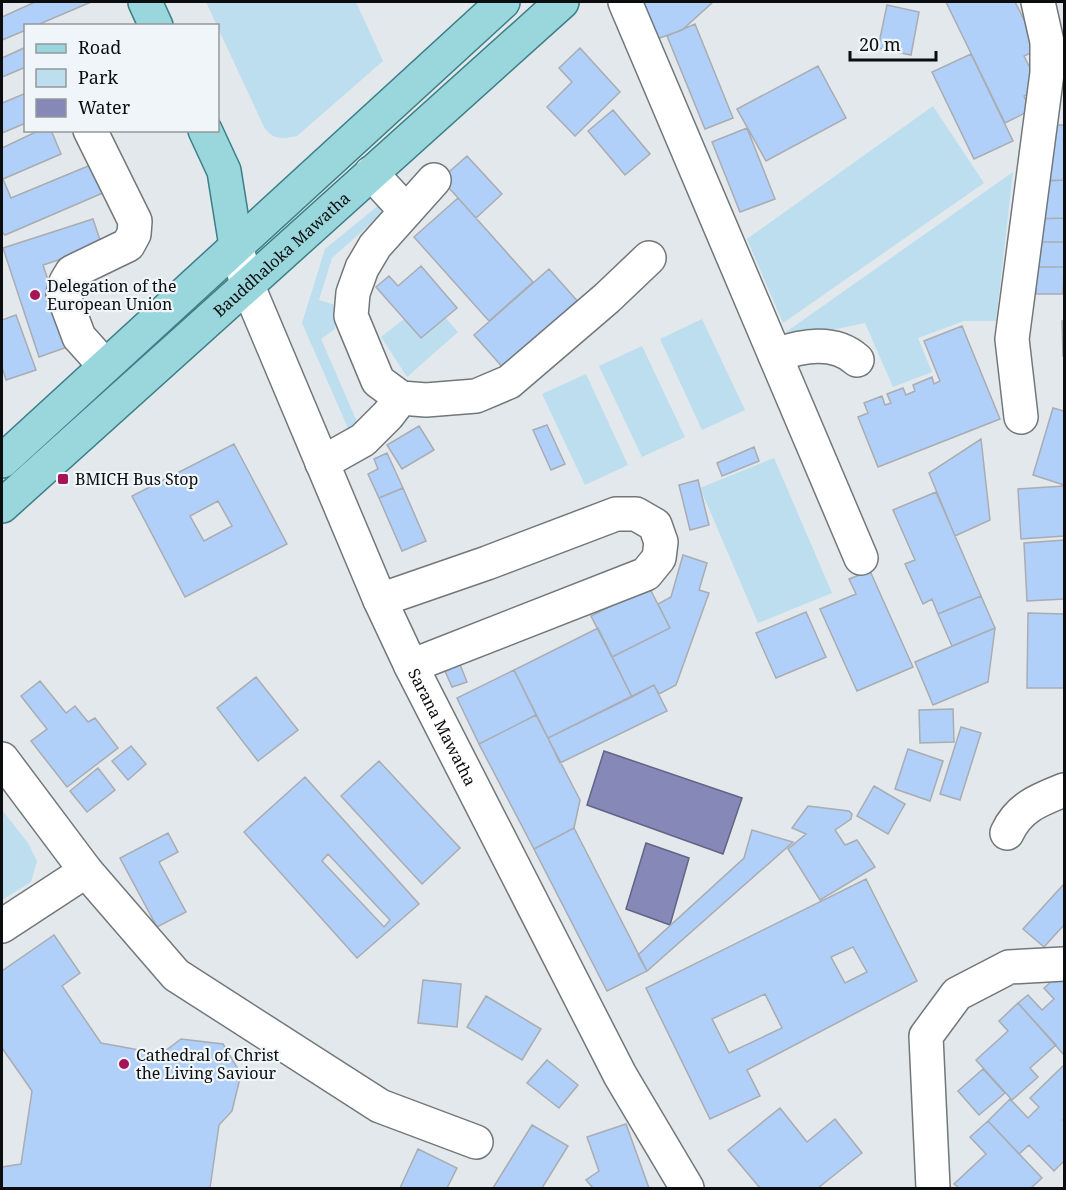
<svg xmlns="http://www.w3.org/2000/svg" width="1066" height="1190" viewBox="0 0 1066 1190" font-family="'Noto Serif',serif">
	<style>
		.green { fill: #bddeee }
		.water { fill: #8689b7; stroke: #616484; stroke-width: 1.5 }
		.building { fill: #b0d0fa; stroke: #a9acb1; stroke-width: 1.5; fill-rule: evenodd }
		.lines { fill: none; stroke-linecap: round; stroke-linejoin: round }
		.minor-casing { stroke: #72777a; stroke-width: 36 }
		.major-casing { stroke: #3c7f86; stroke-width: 36 }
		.minor { stroke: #fff; stroke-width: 33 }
		.major { stroke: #9ad7dd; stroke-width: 33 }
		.poi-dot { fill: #a51557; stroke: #eff5f8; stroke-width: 2 }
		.labels { text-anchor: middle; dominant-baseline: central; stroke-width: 4.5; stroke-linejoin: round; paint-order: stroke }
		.street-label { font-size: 16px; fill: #0c0d0e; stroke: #eff5f8 }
		.poi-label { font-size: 16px; fill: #0c0d0e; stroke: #eff5f8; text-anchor: start }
	</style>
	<rect width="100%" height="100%" fill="#e2e8eb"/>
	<path class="green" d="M 206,2 L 356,2 L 383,61 L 297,136 C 283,139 272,140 264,127 Z
		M 933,106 L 984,183 L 783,323 L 747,239 Z
		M 1013,172 L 996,321 L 964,321 L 918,338 L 932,372 L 893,387 L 865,323 L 789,339 L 786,332 Z
		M 379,205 L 385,211 L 332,258 L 319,300 L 335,305 L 335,329 L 321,339 L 361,431 L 351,435 L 302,323 L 325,249 Z
		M 445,317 L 458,332 L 407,377 L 381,337 L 404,319 L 420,338 Z
		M 702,319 L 745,410 L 702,430 L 660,339 Z
		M 642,346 L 685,437 L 642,457 L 599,366 Z
		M 586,374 L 628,465 L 585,485 L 542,394 Z
		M 774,458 L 832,593 L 758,623 L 700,488 Z
		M 2,810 L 28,843 L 37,861 L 31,882 L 2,900 Z"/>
	<path class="water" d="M 604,751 L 742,798 L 723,854 L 587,805 Z
		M 646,843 L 689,858 L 670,925 L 626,909 Z"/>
	<path class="building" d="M 35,2 L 91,2 L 35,26 L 26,26 L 26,30 L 2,40 L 2,17 Z
		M 644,2 L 713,2 L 682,30 L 657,39 Z
		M 946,2 L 1015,2 L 1039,49 L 1024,56 L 1040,88 L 1024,96 L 1031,110 L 1005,123 Z
		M 887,5 L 919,12 L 911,55 L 878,48 Z
		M 695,24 L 733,118 L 705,129 L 667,36 Z
		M 26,47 L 26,67 L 2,77 L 2,58 Z
		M 580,48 L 620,92 L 575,136 L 547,107 L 572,82 L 559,68 Z
		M 971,54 L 1013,141 L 974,159 L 932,72 Z
		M 818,66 L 846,118 L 766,161 L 737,109 Z
		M 26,93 L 26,123 L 2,133 L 2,103 Z
		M 613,110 L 650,154 L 625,175 L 588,131 Z
		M 1049,125 L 1064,125 L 1064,180 L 1050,181 Z
		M 747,128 L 775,199 L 740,212 L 712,142 Z
		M 40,130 L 51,130 L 61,154 L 3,179 L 11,198 L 93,164 L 105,192 L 5,235 L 2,232 L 2,148 Z
		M 467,156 L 502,194 L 476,218 L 441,179 Z
		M 1064,180 L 1064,218 L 1035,219 L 1034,181 Z
		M 458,198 L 533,282 L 489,321 L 414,237 Z
		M 1064,218 L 1064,242 L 1035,242 L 1035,219 Z
		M 93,219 L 102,246 L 43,265 L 70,346 L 39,357 L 3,248 Z
		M 1035,242 L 1064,242 L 1064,267 L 1036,267 Z
		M 421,266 L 457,308 L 421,338 L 376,287 L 389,276 L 398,286 Z
		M 1036,267 L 1064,267 L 1063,294 L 1036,294 Z
		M 549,269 L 580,304 L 505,370 L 474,335 Z
		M 16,315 L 36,370 L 6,380 L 2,367 L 2,320 Z
		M 1062,321 L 1064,321 L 1064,356 L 1063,356 Z
		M 962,326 L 1000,419 L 878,467 L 858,417 L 868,413 L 864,403 L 882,396 L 885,405 L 891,403 L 887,394 L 903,388 L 906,395 L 915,391 L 913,385 L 932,377 L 934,384 L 940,381 L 924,341 Z
		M 1053,408 L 1064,411 L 1064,485 L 1033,475 Z
		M 547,425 L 565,464 L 551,470 L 533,430 Z
		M 419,426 L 434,450 L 402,469 L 387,445 Z
		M 981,439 L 990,520 L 955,536 L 929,473 Z
		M 234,444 L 287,544 L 185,597 L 132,496 ZM 218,501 L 232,526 L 204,541 L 190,516 Z
		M 754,447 L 759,461 L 722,476 L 717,463 Z
		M 387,453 L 403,488 L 379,498 L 368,474 L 378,469 L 374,459 Z
		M 698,480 L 709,525 L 690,530 L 679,485 Z
		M 1064,486 L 1064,536 L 1021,539 L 1018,489 Z
		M 403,488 L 426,541 L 402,551 L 379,498 Z
		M 936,492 L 981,596 L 938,614 L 932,599 L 923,604 L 905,564 L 915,560 L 893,510 Z
		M 1064,540 L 1064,599 L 1027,601 L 1024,543 Z
		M 683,555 L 707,563 L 699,590 L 709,593 L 676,685 L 659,694 L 654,685 L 632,697 L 612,657 L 670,628 L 658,604 L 671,597 Z
		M 870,571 L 913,667 L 857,691 L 820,609 L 856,594 L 849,579 Z
		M 649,587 L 670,628 L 612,657 L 591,616 Z
		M 981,596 L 995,628 L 952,646 L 938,614 Z
		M 806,612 L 826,657 L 776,678 L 756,633 Z
		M 1028,613 L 1064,614 L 1064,688 L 1027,688 Z
		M 598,628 L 632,697 L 548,738 L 514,670 Z
		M 995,628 L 988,682 L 933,705 L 915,662 Z
		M 457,657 L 467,682 L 452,687 L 442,664 Z
		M 514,670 L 536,715 L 479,744 L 457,698 Z
		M 256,677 L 298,730 L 258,761 L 217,708 Z
		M 40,681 L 66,713 L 75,706 L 88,722 L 95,718 L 118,748 L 67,787 L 31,741 L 47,729 L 21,696 Z
		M 654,685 L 667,711 L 560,763 L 548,738 Z
		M 953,709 L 954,742 L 920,743 L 919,710 Z
		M 536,715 L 580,800 L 574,828 L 534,849 L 479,744 Z
		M 961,727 L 981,733 L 960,800 L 940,794 Z
		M 131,746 L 146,764 L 128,780 L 112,761 Z
		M 908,749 L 943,761 L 930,801 L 895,789 Z
		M 379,761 L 460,848 L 422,884 L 341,796 Z
		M 98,768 L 115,790 L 87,812 L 70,791 Z
		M 305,777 L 419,904 L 357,958 L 244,832 ZM 328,854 L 390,920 L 384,927 L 322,861 Z
		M 874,786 L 905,804 L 888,834 L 857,816 Z
		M 808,806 L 849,811 L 852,814 L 851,819 L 835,830 L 845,845 L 857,840 L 875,867 L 820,900 L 788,849 L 806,834 L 792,828 Z
		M 574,828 L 647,971 L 607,991 L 534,849 Z
		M 752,830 L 793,842 L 647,971 L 638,955 L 744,858 Z
		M 168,833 L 178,852 L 159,862 L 186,912 L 157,927 L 120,858 Z
		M 866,879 L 917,981 L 747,1070 L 760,1096 L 710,1119 L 646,988 ZM 853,947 L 867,972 L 845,983 L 831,957 ZM 765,994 L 782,1028 L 729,1053 L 712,1019 Z
		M 1063,885 L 1064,887 L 1064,925 L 1044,947 L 1023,929 Z
		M 54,935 L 80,973 L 62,986 L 101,1043 L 161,1054 L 181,1039 L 223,1044 L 241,1074 L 232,1111 L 219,1125 L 210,1188 L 2,1188 L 2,1167 L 21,1164 L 32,1091 L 2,1048 L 2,971 Z
		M 1059,975 L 1064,981 L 1064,1055 L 1018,1003 L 1028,995 L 1042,1010 L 1054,999 L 1044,988 Z
		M 423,980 L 461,984 L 457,1027 L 418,1023 Z
		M 486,996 L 541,1029 L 522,1060 L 467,1027 Z
		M 1018,1003 L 1056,1045 L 1030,1068 L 1038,1077 L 1012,1100 L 976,1060 L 1008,1031 L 999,1021 Z
		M 547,1060 L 578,1085 L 559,1108 L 527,1083 Z
		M 1064,1065 L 1064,1118 L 1063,1120 L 1064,1122 L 1064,1161 L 1054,1171 L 1029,1145 L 1019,1154 L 988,1121 L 1010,1099 L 1028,1118 L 1039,1107 L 1030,1098 Z
		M 983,1069 L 1005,1093 L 979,1115 L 958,1091 Z
		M 780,1108 L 807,1142 L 835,1119 L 862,1153 L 818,1188 L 760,1188 L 728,1150 Z
		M 988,1121 L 1042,1178 L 1031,1188 L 959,1188 L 954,1184 L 986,1154 L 970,1137 Z
		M 626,1124 L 649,1188 L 593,1188 L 586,1180 L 599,1171 L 587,1137 Z
		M 532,1125 L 568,1146 L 542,1188 L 493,1188 Z
		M 418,1149 L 457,1168 L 447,1188 L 400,1188 Z"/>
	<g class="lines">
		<g class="minor-casing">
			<g id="minor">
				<path d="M 625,2 L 861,558"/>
				<path d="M 90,130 L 135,221 L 134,234 L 128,245 L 72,272 L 66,282 L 63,294 L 79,337 L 105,366"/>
				<path d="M 371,173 L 406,211"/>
				<path id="s1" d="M 236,246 L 247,284 L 380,600 L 411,666 L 620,1075 L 687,1188"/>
				<path d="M 775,355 C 802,346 834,339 857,360"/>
				<path d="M 401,398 L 426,400 L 476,396 L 509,382 L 607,298 L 649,258"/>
				<path d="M 1021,417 L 1012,339 L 1047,73 L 1047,42 L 1038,2"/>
				<path d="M 322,463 L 363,440 L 388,415 L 401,398 L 378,381 L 351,316 L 353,293 L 362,268 L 375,246 L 434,180"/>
				<path d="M 380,600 L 487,563 L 616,514 L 636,514 L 655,525 L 661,542 L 659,558 L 646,574 L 411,666"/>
				<path d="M 2,759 L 86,871 L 176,975 L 380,1106 L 476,1142"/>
				<path d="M 1007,833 C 1019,807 1039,800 1064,790"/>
				<path d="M 2,926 L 86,871"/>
				<path d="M 933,1188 L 926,1036 L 957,994 L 1009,967 L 1064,964"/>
			</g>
		</g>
		<g class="major-casing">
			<g id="major">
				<path d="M 145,2 L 156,26"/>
				<path d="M 205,130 L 224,171 L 236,246"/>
				<path d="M 2,461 L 503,2"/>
				<path id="s2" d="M 2,506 L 562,2"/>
			</g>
		</g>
		<use href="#minor" class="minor"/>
		<use href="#major" class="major"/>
	</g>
	<g class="poi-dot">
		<circle cx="35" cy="295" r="6"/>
		<rect x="57" y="473" width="12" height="12" rx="3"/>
		<circle cx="124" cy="1064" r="6"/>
	</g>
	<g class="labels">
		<g class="street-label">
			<text stroke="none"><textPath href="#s2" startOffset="376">Bauddhaloka Mawatha</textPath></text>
			<text stroke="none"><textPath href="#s1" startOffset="524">Sarana Mawatha</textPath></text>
		</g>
		<g class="poi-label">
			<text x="47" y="286">Delegation of the<tspan x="47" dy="18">European Union</tspan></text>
			<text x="75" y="479">BMICH Bus Stop</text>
			<text x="136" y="1055">Cathedral of Christ<tspan x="136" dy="18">the Living Saviour</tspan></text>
		</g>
	</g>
	<rect width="1066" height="1190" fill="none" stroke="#0c0d0e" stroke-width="6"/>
	<rect x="24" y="24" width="195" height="108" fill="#eff5f8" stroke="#94989a" stroke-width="1.5"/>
	<rect x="36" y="44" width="30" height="9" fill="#9ad7dd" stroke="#94989a" stroke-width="1.5"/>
	<text x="78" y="54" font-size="18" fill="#0c0d0e">Road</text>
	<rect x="36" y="69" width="30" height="18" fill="#bddeee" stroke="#94989a" stroke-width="1.5"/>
	<text x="78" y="84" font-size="18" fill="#0c0d0e">Park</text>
	<rect x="36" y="99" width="30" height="18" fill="#8689b7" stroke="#94989a" stroke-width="1.5"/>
	<text x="78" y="114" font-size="18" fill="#0c0d0e">Water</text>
	<path d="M850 51v9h86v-9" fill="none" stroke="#0c0d0e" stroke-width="3"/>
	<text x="859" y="51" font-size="18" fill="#0c0d0e" stroke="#eff5f8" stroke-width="4.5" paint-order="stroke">20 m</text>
</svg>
